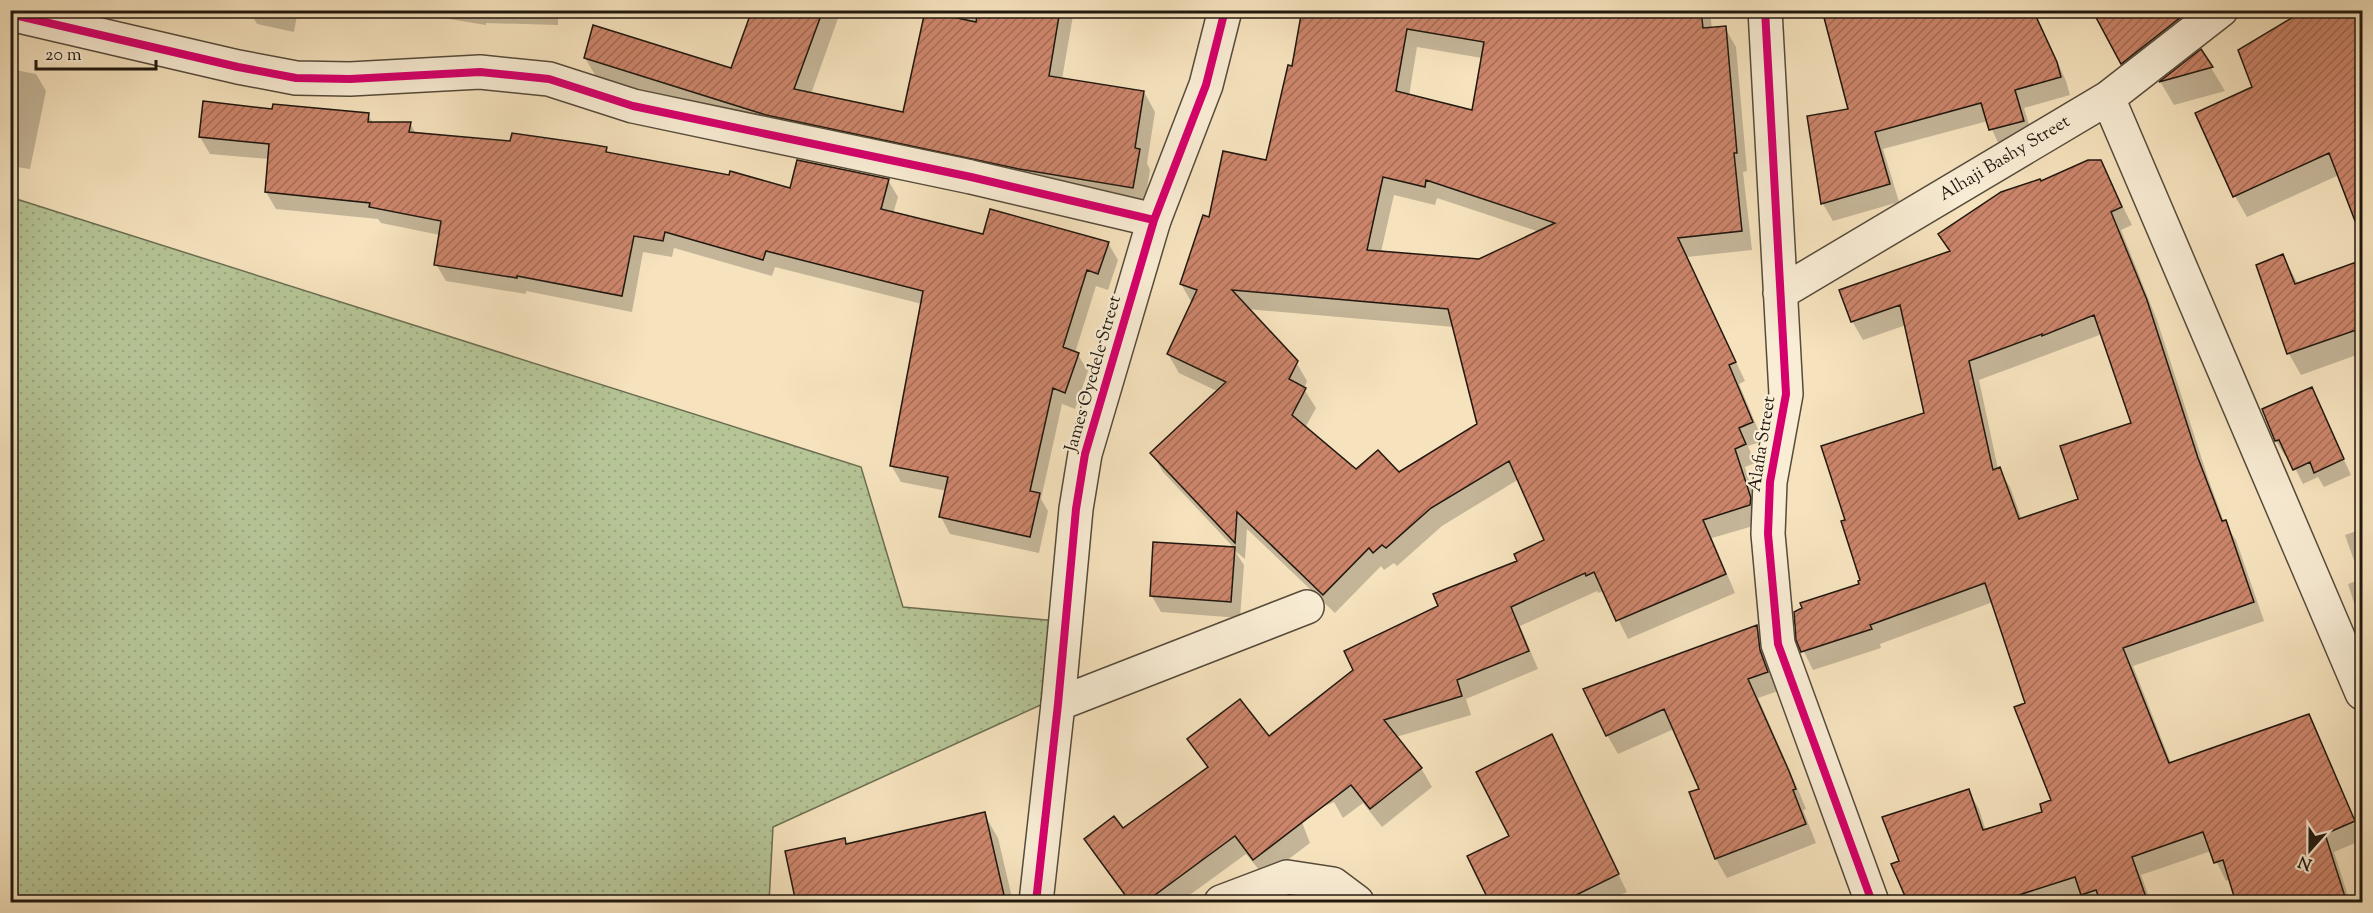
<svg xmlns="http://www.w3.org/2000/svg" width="2373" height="913" viewBox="0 0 2373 913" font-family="'Sorts Mill Goudy',serif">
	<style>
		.green { fill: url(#green-dots); stroke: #6b6e52; stroke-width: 1.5 }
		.shadow { fill: #0003; fill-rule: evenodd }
		.building { fill: url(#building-hatch); stroke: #20180f; stroke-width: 1.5; fill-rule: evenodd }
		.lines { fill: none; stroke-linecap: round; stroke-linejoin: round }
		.minor-casing { stroke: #564b3b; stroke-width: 36 }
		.tertiary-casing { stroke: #564b3b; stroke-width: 36 }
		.minor { stroke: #f9edd5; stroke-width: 33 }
		.tertiary { stroke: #f9edd5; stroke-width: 33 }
		.cycleway-casing { stroke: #f9edd5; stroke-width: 11 }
		.cycleway { stroke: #d6006c; stroke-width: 8 }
		.labels { text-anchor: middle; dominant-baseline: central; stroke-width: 4.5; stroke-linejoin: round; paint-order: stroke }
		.street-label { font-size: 18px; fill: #20180f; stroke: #f9edd5 }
	</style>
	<defs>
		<pattern id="green-dots" width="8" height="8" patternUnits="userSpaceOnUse" patternTransform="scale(1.5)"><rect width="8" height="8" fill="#b6c596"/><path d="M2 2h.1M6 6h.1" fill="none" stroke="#9ca880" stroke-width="1.8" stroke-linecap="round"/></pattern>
		<pattern id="building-hatch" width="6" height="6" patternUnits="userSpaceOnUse" patternTransform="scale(1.5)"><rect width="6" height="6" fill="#cc856b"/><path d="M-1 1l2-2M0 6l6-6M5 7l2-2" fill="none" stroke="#a56c56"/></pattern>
	</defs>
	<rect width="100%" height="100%" fill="#f6e3be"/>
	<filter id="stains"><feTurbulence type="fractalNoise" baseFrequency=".00333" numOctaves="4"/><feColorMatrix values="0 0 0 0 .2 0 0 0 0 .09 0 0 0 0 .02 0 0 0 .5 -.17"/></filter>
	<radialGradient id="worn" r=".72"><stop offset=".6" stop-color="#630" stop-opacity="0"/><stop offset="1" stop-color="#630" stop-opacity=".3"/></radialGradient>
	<path class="green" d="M 10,197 L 861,467 L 903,607 L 1057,621 L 1045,703 L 773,827 L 769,902 L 11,902 Z"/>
	<path class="shadow" d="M 222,10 L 298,10 L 294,32 L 257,24 L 254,19 Z
		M 329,10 L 359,10 L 358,17 Z
		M 439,10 L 558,10 L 558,25 L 486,23 L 486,25 L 443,18 Z
		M 754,10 L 841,10 L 811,94 L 904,114 L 926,10 L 1074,10 L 1062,79 L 1144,92 L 1155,112 L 1147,163 L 1150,170 L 1144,207 L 778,134 L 597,78 L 585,58 L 732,70 Z
		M 1315,10 L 1710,10 L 1712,29 L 1725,28 L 1736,47 L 1747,171 L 1743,172 L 1752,250 L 1687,257 L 1745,381 L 1739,384 L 1763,441 L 1748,446 L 1755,463 L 1745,467 L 1760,518 L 1760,524 L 1712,538 L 1735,593 L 1628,639 L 1604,591 L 1598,593 L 1597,591 L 1520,626 L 1538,669 L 1466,699 L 1471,715 L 1396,737 L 1421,768 L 1432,787 L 1382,827 L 1363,803 L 1343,818 L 1334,802 L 1300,817 L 1310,843 L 1265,877 L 1246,854 L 1180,902 L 1130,902 L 1097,858 L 1086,839 L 1122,830 L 1208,769 L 1189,740 L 1269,739 L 1440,607 L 1519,561 L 1546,541 L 1519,479 L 1442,526 L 1397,566 L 1394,563 L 1384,570 L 1381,566 L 1335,613 L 1247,529 L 1245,559 L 1235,551 L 1244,565 L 1240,618 L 1161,612 L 1151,595 L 1154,543 L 1235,549 L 1163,472 L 1152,453 L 1219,392 L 1179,373 L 1168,354 L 1192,303 L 1181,284 L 1210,219 L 1267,162 L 1293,68 ZM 1417,47 L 1482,58 L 1473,112 L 1409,96 ZM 1394,195 L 1435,205 L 1437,198 L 1540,232 L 1480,260 L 1381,252 ZM 1247,309 L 1454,327 L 1479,425 L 1398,474 L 1356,471 L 1305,428 L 1316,408 L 1304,389 L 1307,381 L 1296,362 Z
		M 1944,10 L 2034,10 L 2066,81 L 2070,95 L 2024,108 L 2033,138 L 2000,147 L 1988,121 L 1883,149 L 1899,202 L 1833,221 L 1823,204 L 1808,118 L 1850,110 Z
		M 2093,10 L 2223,10 L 2133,82 Z
		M 2308,10 L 2362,10 L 2362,236 L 2339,175 L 2247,217 L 2235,196 L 2254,88 Z
		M 2201,51 L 2225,91 L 2174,105 L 2161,83 Z
		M 10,69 L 36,74 L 46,91 L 30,169 L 10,166 Z
		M 368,115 L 373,123 L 410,123 L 416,134 L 606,149 L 609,154 L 791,190 L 888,180 L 898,197 L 893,214 L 984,235 L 1108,243 L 1118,260 L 1108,290 L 1096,286 L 1075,353 L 1078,355 L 1088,371 L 1075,409 L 1062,404 L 1041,499 L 1048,511 L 1039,553 L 950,534 L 941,517 L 947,491 L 901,482 L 891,465 L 922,304 L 775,267 L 772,276 L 674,248 L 672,257 L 643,252 L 632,312 L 526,291 L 526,294 L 446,281 L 436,264 L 440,235 L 381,223 L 378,219 L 276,209 L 266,192 L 269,159 L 210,154 L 200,137 Z
		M 2100,161 L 2132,225 L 2121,230 L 2157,320 L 2208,478 L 2224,522 L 2236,540 L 2264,621 L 2133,666 L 2171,763 L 2308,716 L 2318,733 L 2315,733 L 2356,829 L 2359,828 L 2362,837 L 2362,840 L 2334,852 L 2350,902 L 2238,902 L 2230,879 L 2226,881 L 2211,851 L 2141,875 L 2151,902 L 1909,902 L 1901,862 L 1968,790 L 1979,809 L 1986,831 L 2044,813 L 2053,801 L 2027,704 L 1993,602 L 1880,644 L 1881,648 L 1813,670 L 1798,640 L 1861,585 L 1862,581 L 1847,521 L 1926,414 L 1906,325 L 1863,340 L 1852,321 L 1951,253 L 1940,235 L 2041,183 ZM 2102,334 L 2132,424 L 2080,500 L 2022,520 L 2010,487 L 1998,469 L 1979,380 Z
		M 2283,256 L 2298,284 L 2362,262 L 2362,353 L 2301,375 L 2289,354 L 2258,265 Z
		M 2311,389 L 2351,475 L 2324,487 L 2318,477 L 2303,484 L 2288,454 L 2285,456 L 2276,441 L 2264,410 Z
		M 2362,529 L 2362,578 L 2356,566 L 2345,535 Z
		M 2362,579 L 2362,628 L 2348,584 Z
		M 1757,627 L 1768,646 L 1778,691 L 1758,698 L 1799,792 L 1806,809 L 1803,810 L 1816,843 L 1727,878 L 1716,859 L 1691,793 L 1701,790 L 1674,729 L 1618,754 L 1607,735 Z
		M 1551,736 L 1627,892 L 1604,902 L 1492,902 L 1511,837 Z
		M 984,814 L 998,838 L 1013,902 L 798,902 L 844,840 L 847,845 Z"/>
	<path class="building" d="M 752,10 L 823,10 L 794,89 L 903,112 L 925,11 L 976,22 L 978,10 L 1060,10 L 1049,76 L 1144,91 L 1135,148 L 1140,149 L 1133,188 L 1019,169 L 766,115 L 584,58 L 593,25 L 731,68 Z
		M 1314,10 L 1701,10 L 1703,28 L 1726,26 L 1737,153 L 1734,153 L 1742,231 L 1678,238 L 1736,362 L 1729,365 L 1753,422 L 1739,428 L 1746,444 L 1735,449 L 1751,498 L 1750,505 L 1703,520 L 1726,574 L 1616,621 L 1594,572 L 1586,576 L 1585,573 L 1511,607 L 1529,651 L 1457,680 L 1462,696 L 1384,720 L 1422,768 L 1370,809 L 1351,785 L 1253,860 L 1235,836 L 1144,903 L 1131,903 L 1084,839 L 1114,816 L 1123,828 L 1208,767 L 1187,739 L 1240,699 L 1269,736 L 1353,670 L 1344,651 L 1438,606 L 1433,594 L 1517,561 L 1514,554 L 1544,540 L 1509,461 L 1431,508 L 1386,548 L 1382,545 L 1373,553 L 1369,548 L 1323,595 L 1237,512 L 1235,543 L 1150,453 L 1226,382 L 1167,354 L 1197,290 L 1180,284 L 1203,215 L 1209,217 L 1223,151 L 1266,160 L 1288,65 L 1292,66 L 1301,15 L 1313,17 ZM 1407,29 L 1484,42 L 1472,110 L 1396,91 ZM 1383,177 L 1425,187 L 1426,180 L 1555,223 L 1479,259 L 1367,250 ZM 1232,290 L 1448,309 L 1477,424 L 1399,472 L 1378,450 L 1356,469 L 1292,415 L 1306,388 L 1289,379 L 1298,361 Z
		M 1822,10 L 2033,10 L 2057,62 L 2061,77 L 2015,90 L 2024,121 L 1989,130 L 1981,103 L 1875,132 L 1890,184 L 1821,204 L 1807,116 L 1848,109 Z
		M 2092,10 L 2177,10 L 2181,17 L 2121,64 Z
		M 2305,10 L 2362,10 L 2362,234 L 2360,234 L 2329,153 L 2233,197 L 2195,113 L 2252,87 L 2238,50 Z
		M 2201,49 L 2213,67 L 2159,82 Z
		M 203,101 L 272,109 L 273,104 L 369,113 L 368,122 L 411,122 L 409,132 L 510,141 L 512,133 L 589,144 L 607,147 L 606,152 L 729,175 L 730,171 L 790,188 L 797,160 L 889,179 L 881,209 L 983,234 L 990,209 L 1109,242 L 1098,274 L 1087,270 L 1063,347 L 1079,353 L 1065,393 L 1053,388 L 1030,491 L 1040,493 L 1030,537 L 939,517 L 948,477 L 890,466 L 923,291 L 766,251 L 763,260 L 665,232 L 663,241 L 634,236 L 622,296 L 517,276 L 517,278 L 434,265 L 441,221 L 369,207 L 370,203 L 265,192 L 269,144 L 199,137 Z
		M 2088,160 L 2101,160 L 2122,207 L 2111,212 L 2147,300 L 2198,458 L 2222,521 L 2226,520 L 2254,602 L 2123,648 L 2169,763 L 2309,714 L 2355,821 L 2325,834 L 2347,903 L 2236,903 L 2223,860 L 2214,863 L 2203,832 L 2132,857 L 2148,903 L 2101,903 L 2096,890 L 2081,895 L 2075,877 L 1994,903 L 1908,903 L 1891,864 L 1899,861 L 1882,817 L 1969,789 L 1983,830 L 2042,812 L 2040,804 L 2051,800 L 2014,707 L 2025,703 L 1985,583 L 1870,625 L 1872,629 L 1801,652 L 1796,640 L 1794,612 L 1802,608 L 1800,603 L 1859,584 L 1858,581 L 1860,580 L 1841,521 L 1845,520 L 1821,446 L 1924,413 L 1900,305 L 1851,322 L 1839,290 L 1950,251 L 1938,234 L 2001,192 L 2040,179 L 2041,181 ZM 2094,315 L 2131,423 L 2060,446 L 2078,499 L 2019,519 L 2000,467 L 1993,470 L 1969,361 L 2042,334 L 2042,336 Z
		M 2283,254 L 2295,284 L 2362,260 L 2362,328 L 2287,354 L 2256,265 Z
		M 2312,387 L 2344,459 L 2314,473 L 2310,462 L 2293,470 L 2279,440 L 2275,441 L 2262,409 Z
		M 1153,542 L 1235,547 L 1231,602 L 1150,596 Z
		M 1757,625 L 1760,650 L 1768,672 L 1748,679 L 1789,771 L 1796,789 L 1793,790 L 1806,824 L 1715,859 L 1689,792 L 1699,789 L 1664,709 L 1606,736 L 1583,689 Z
		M 1552,734 L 1619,874 L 1560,903 L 1490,903 L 1467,856 L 1509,836 L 1476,772 Z
		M 985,812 L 1004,895 L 972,903 L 796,903 L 785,851 L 845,838 L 846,844 Z"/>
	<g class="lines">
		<g class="minor-casing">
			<path id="minor" d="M 1765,10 L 1786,394 L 1770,482 L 1768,534 L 1778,644 L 1872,902
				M 10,14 L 238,67 L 296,78 L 350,79 L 480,72 L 549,79 L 633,106 L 971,177 L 1154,220
				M 2108,98 L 2362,693
				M 1780,293 L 2108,98 L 2221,10
				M 1058,704 L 1307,607
				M 1221,902 L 1287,877 L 1333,884 L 1357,902"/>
		</g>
		<g class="tertiary-casing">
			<path id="tertiary" d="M 1036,902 L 1058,704 L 1076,509 L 1085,454 L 1154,220 L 1206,85 L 1225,10"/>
		</g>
		<use href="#minor" class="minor"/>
		<use href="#tertiary" class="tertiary"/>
		<g class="cycleway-casing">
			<path id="cycleway" d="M 1765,10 L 1786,394 L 1770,482 L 1768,534 L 1778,644 L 1872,902
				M 10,14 L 238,67 L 296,78 L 350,79 L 480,72 L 549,79 L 633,106 L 971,177 L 1154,220
				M 1036,902 L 1058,704 L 1076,509 L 1085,454 L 1154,220 L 1206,85 L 1225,10"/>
		</g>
		<use href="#cycleway" class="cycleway"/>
	</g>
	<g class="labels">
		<g class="street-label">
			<text transform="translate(2005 159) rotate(-31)">Alhaji Bashy Street</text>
			<text transform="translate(1094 374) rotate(-74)">James Oyedele Street</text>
			<text transform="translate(1763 444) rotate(-81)">Alafia Street</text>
		</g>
	</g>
	<rect width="2373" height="913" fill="none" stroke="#f6e3be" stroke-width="36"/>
	<rect x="12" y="12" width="2349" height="889" fill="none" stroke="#20180f" stroke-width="3"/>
	<rect x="18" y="18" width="2337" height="877" fill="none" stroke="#20180f" stroke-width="1.5"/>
	<g transform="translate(2310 850) rotate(201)" stroke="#f9edd5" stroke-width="4.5" paint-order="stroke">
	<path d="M0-4.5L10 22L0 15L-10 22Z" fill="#20180f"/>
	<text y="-9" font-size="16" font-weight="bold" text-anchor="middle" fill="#20180f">N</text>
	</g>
	<path d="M36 60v9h120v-9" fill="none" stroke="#20180f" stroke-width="3"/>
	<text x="45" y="60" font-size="18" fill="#20180f" stroke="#f9edd5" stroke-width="4.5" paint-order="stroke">20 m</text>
	<rect width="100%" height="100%" filter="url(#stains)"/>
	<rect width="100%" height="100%" fill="url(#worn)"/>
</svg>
